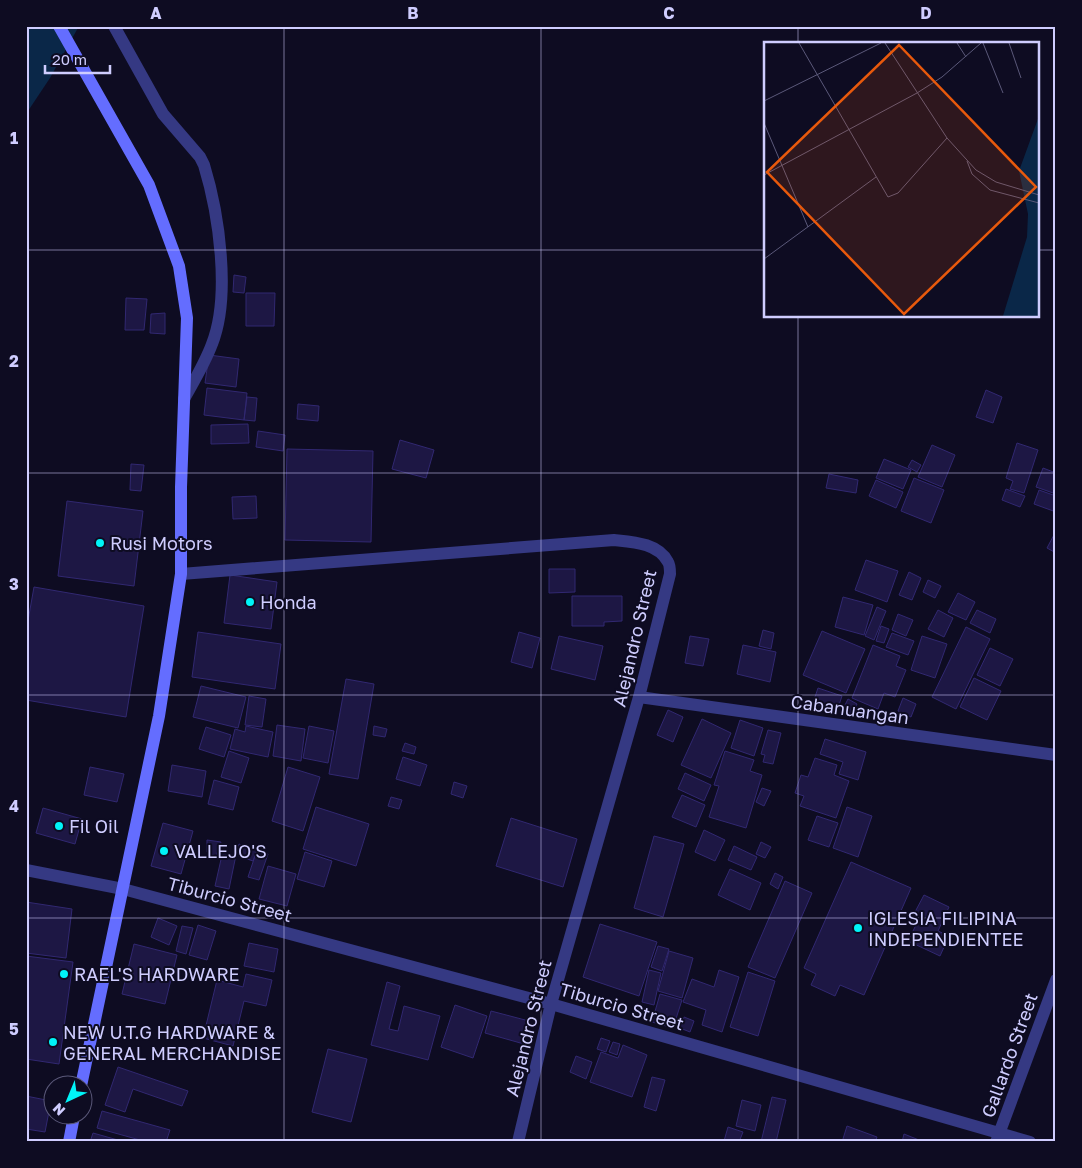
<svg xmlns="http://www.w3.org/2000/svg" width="1082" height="1168" viewBox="0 0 1082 1168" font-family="'Golos Text',sans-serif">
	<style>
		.water { fill: #0a2748 }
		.building { fill: #1d1744; stroke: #312871 }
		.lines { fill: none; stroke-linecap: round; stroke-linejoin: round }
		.street { stroke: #353983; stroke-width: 12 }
		.secondary { stroke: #646dff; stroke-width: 12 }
		.grid { fill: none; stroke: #cfcdff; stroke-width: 1; stroke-opacity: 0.55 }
		.poi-dot { fill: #00f4f8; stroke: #0e0c22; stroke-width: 2 }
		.labels { text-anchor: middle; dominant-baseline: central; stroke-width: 4; stroke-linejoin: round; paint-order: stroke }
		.poi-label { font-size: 18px; fill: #cfcdff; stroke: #0e0c22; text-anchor: start }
		.street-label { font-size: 18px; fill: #cfcdff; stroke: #0e0c22 }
		.inset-road { fill: none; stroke: #5b597a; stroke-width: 1 }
		.view { fill: #e8590c; fill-opacity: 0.15; stroke: #e8590c; stroke-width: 2.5 }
		.inset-edge { fill: none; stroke: #cfcdff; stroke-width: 2.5 }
		.neatline { fill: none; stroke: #cfcdff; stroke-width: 2 }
		.grid-label { font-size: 16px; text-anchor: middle; font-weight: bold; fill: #cfcdff }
	</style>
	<rect width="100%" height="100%" fill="#0e0c22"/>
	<path class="water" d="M 26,26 L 79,26 L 50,78 L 26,114 Z"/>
	<path class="building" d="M 234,275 L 246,277 L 244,293 L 233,292 Z
		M 246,293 L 275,293 L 274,326 L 246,326 Z
		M 126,298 L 147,299 L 144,330 L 125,330 Z
		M 165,313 L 165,334 L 150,333 L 151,314 Z
		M 209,355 L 239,359 L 236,387 L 205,383 Z
		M 207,388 L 247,393 L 244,420 L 204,415 Z
		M 986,390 L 1002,397 L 993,423 L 976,417 Z
		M 247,397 L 257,398 L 255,421 L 244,420 Z
		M 298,404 L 319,406 L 318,421 L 297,419 Z
		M 248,424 L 249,443 L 211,444 L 211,425 Z
		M 258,431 L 285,435 L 283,451 L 256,447 Z
		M 400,440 L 434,450 L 426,478 L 392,469 Z
		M 1017,443 L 1038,450 L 1024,493 L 1010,489 L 1013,481 L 1006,478 Z
		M 932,445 L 955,455 L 942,487 L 918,477 Z
		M 287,449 L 373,451 L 371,542 L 285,540 Z
		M 884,459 L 911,470 L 903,489 L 876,478 Z
		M 912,460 L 921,465 L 917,472 L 908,467 Z
		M 131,464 L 144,465 L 141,491 L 130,490 Z
		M 1043,468 L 1056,473 L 1056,494 L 1036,487 Z
		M 829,474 L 858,480 L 856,493 L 826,488 Z
		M 914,478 L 944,490 L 931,523 L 901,511 Z
		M 876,480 L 903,492 L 896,508 L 869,496 Z
		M 1006,489 L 1025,496 L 1020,507 L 1002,500 Z
		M 1039,490 L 1056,496 L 1056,512 L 1034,504 Z
		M 256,496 L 257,518 L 233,519 L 232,497 Z
		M 67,501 L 143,511 L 134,586 L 58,576 Z
		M 1056,531 L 1056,553 L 1047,548 Z
		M 866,560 L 898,571 L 887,602 L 855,590 Z
		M 549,569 L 575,569 L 575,592 L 549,593 Z
		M 909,572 L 921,578 L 912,600 L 899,595 Z
		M 230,575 L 277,582 L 271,629 L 224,623 Z
		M 928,580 L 941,586 L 935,598 L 923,592 Z
		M 34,587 L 144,606 L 126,717 L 26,700 L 26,632 Z
		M 958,593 L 975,602 L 966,620 L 948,612 Z
		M 572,596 L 622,596 L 622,621 L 604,622 L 604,626 L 572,626 Z
		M 843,597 L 873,605 L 864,635 L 835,627 Z
		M 877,607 L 886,611 L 874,640 L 865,636 Z
		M 938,610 L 953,618 L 944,637 L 928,629 Z
		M 977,610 L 996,619 L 990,633 L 970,623 Z
		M 898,614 L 913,620 L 906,636 L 892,630 Z
		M 881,626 L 889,629 L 884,643 L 876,641 Z
		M 966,627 L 990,639 L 956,709 L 932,697 Z
		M 763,630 L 774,633 L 771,649 L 759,646 Z
		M 822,631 L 865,649 L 846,693 L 803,675 Z
		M 198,632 L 281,644 L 275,689 L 192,677 Z
		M 519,632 L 540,638 L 532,668 L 511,662 Z
		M 892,633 L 914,641 L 908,655 L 886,647 Z
		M 559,636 L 603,646 L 595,680 L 551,669 Z
		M 690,636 L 709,639 L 703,666 L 685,663 Z
		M 922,636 L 947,644 L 935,678 L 911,670 Z
		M 743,645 L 776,652 L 770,682 L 737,674 Z
		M 873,645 L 900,656 L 896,666 L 906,670 L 895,697 L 884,693 L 878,709 L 852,698 Z
		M 990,648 L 1013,659 L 1000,686 L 977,675 Z
		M 974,678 L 1001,691 L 987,720 L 960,707 Z
		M 346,679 L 374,684 L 358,779 L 329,774 Z
		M 201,686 L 246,697 L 238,728 L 193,717 Z
		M 818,688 L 842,696 L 837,711 L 813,703 Z
		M 249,696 L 266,699 L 262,727 L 245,725 Z
		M 903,698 L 916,704 L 911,717 L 898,711 Z
		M 848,699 L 857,704 L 852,714 L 843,709 Z
		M 668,710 L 683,717 L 673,742 L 657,735 Z
		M 702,719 L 731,733 L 711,778 L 681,765 Z
		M 740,720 L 763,728 L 754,756 L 731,748 Z
		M 277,725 L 305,729 L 301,761 L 273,756 Z
		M 246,726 L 273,732 L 268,757 L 230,749 L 235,729 L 245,732 Z
		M 309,726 L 334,731 L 328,763 L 303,758 Z
		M 374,726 L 387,729 L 385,737 L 373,735 Z
		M 206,727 L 231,735 L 224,757 L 199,749 Z
		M 768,730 L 781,733 L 773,764 L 763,762 L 765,755 L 761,754 Z
		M 825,739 L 866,752 L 858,780 L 839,774 L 843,762 L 820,754 Z
		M 405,743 L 416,747 L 414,754 L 402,751 Z
		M 229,751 L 249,758 L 241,783 L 221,777 Z
		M 725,751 L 754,760 L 750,771 L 762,775 L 746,828 L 709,817 L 719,786 L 714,785 Z
		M 403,757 L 427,765 L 420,786 L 396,779 Z
		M 815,758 L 837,765 L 834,775 L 849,781 L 836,818 L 800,806 L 804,796 L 795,793 L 801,775 L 808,777 Z
		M 172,765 L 206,771 L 202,797 L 168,791 Z
		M 90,767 L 124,774 L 117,802 L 84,795 Z
		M 288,767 L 320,777 L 303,831 L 272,821 Z
		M 685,773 L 711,785 L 704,801 L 678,789 Z
		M 214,780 L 239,787 L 233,810 L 208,804 Z
		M 454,782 L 467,786 L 463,798 L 451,794 Z
		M 762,788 L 771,791 L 764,806 L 756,802 Z
		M 682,795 L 705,805 L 696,827 L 672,817 Z
		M 391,797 L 402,800 L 399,809 L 388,806 Z
		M 316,807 L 369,824 L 356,866 L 303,849 Z
		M 847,807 L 872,816 L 858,857 L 833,848 Z
		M 43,808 L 82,819 L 75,844 L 36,833 Z
		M 817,816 L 838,823 L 829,847 L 808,840 Z
		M 511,818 L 577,839 L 563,887 L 496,866 Z
		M 163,823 L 193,831 L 181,874 L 151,866 Z
		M 704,830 L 725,840 L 715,861 L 695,852 Z
		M 654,836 L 684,844 L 663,917 L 634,908 Z
		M 207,840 L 221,842 L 216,856 L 207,852 Z
		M 761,842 L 771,847 L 765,858 L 756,854 Z
		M 239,844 L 257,850 L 253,861 L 236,855 Z
		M 734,846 L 757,857 L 751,870 L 728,860 Z
		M 257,850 L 268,854 L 259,880 L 248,877 Z
		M 305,852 L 332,861 L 324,887 L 297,879 Z
		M 222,855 L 236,855 L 229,889 L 215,886 Z
		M 851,862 L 911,888 L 864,995 L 840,985 L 835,996 L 811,985 L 816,974 L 804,968 Z
		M 268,866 L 296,874 L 287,906 L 259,899 Z
		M 730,869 L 761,883 L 750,910 L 718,895 Z
		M 775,873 L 783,877 L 778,889 L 770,884 Z
		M 785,881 L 812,893 L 775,978 L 748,967 Z
		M 924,895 L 949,907 L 938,931 L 949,936 L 940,956 L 908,941 L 921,915 L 915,912 Z
		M 26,902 L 72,909 L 66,958 L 26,953 Z
		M 158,918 L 177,926 L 169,945 L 151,937 Z
		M 600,924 L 657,942 L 639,996 L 583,977 Z
		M 198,925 L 216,931 L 207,960 L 189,955 Z
		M 182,926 L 193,928 L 186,954 L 176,951 Z
		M 249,943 L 278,949 L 274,972 L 244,966 Z
		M 134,944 L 177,955 L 165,1004 L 122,994 Z
		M 658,946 L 669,949 L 662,971 L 651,967 Z
		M 669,951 L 693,958 L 682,998 L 658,991 Z
		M 26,956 L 73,962 L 59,1064 L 26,1059 Z
		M 649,970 L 661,973 L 654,1005 L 642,1002 Z
		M 719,970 L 739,977 L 722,1032 L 702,1025 L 706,1010 L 683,1002 L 692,979 L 714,987 Z
		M 748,972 L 775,981 L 758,1036 L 730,1027 Z
		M 246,974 L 272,980 L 266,1006 L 244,1001 L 233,1046 L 203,1038 L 217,980 L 243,987 Z
		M 387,982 L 400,986 L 389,1029 L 398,1031 L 404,1006 L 440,1016 L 428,1060 L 371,1045 Z
		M 660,994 L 682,1000 L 673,1028 L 652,1022 Z
		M 455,1005 L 487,1016 L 473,1058 L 441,1047 Z
		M 491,1011 L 529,1021 L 524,1044 L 485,1033 Z
		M 684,1017 L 694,1021 L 690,1032 L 680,1028 Z
		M 601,1038 L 610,1041 L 606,1052 L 597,1049 Z
		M 613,1042 L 620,1044 L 617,1055 L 609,1052 Z
		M 623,1045 L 647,1055 L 632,1097 L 590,1082 L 601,1052 L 618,1058 Z
		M 328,1049 L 367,1059 L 351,1122 L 312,1112 Z
		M 576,1056 L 592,1062 L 586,1079 L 570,1072 Z
		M 118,1067 L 188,1091 L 182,1106 L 133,1089 L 125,1112 L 105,1105 Z
		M 652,1077 L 665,1080 L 656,1111 L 644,1107 Z
		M 26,1096 L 51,1101 L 45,1132 L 26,1129 Z
		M 772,1097 L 786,1100 L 776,1142 L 761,1142 Z
		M 742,1100 L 761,1105 L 755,1131 L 736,1126 Z
		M 102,1111 L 170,1130 L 166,1142 L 147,1142 L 97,1128 Z
		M 847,1126 L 877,1137 L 875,1142 L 842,1142 Z
		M 728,1127 L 743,1132 L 739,1142 L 724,1141 Z
		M 93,1133 L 125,1142 L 90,1142 Z
		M 904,1134 L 919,1140 L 919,1142 L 902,1142 Z"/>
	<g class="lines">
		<path class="street" d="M 114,26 L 163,114 L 200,157 L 204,165 C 219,214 231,296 212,344 C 205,363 194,381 184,399
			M 181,574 L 614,540 C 633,542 658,543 668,562 C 670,565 670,571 670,574 L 639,697 L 551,1004 L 518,1142
			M 639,697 L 1056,755
			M 26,870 L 123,889 L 551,1004 L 1030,1142
			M 996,1142 L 1056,980"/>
		<path class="secondary" d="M 59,26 L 149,185 L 179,266 L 187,318 L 181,487 L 181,574 L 159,716 L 81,1086
			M 69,1142 L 74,1116"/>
	</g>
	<path class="grid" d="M 284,26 L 284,1142M 541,26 L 541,1142M 798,26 L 798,44M 26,250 L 766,250M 1038,250 L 1056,250M 798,316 L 798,1142M 26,473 L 1056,473M 26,695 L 1056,695M 26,918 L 1056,918"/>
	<g class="poi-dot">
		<circle cx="100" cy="543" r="5"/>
		<circle cx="250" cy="602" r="5"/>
		<circle cx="59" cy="826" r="5"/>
		<circle cx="164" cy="851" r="5"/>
		<circle cx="858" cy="928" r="5"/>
		<circle cx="64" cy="974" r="5"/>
		<circle cx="53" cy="1042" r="5"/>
	</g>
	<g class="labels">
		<g class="poi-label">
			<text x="110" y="543">Rusi Motors</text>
			<text x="260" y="602">Honda</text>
			<text x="69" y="826">Fil Oil</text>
			<text x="174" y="851">VALLEJO'S</text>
			<text x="868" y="918">IGLESIA FILIPINA<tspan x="868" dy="21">INDEPENDIENTEE</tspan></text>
			<text x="74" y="974">RAEL'S HARDWARE</text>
			<text x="63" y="1032">NEW U.T.G HARDWARE &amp;<tspan x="63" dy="21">GENERAL MERCHANDISE</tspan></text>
		</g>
		<g class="street-label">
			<text transform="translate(634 638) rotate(-77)">Alejandro Street</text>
			<text transform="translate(850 709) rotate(8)">Cabanuangan</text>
			<text transform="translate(230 899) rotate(15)">Tiburcio Street</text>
			<text transform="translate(622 1006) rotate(16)">Tiburcio Street</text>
			<text transform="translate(528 1028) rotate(-76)">Alejandro Street</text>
			<text transform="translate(1009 1055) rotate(-70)">Gallardo Street</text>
		</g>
	</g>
	<g transform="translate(764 42)">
		<rect width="275" height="275" fill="#0e0c22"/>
		<path d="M 275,74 L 275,274 L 239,274 L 263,195 L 264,172 L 255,129 Z" fill="#0a2748"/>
		<path class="inset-road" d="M 35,1 L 124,155 L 134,151 L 183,96M 121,1 L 183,96 L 212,128 L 232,140 L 275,153M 193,1 L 202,15M 219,1 L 239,51M 245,1 L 257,36M 0,59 L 117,1M 0,81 L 44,185M 203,119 L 208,132 L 226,148 L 275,161M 0,133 L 153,51 L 178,35 L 217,1M 0,217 L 112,135"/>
		<path class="view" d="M 135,3 L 272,145 L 140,272 L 3,130 Z"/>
		<rect width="275" height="275" class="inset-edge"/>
	</g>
	<rect width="1082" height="1168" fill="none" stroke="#0e0c22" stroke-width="55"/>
	<g transform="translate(68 1100) rotate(224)"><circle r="24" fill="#0e0c22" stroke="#5b597a"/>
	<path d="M0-4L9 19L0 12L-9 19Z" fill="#00f4f8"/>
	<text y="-8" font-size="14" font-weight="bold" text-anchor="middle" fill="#cfcdff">N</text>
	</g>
	<path d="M45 65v8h65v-8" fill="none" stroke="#cfcdff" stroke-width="2.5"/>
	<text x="52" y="65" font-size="15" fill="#cfcdff" stroke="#0e0c22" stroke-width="4" paint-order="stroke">20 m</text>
	<rect x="28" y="28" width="1026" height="1112" class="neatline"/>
	<g class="grid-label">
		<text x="156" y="19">A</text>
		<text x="413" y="19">B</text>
		<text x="669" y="19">C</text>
		<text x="926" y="19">D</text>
		<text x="14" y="144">1</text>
		<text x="14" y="367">2</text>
		<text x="14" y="590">3</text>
		<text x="14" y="812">4</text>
		<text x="14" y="1035">5</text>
	</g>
</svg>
